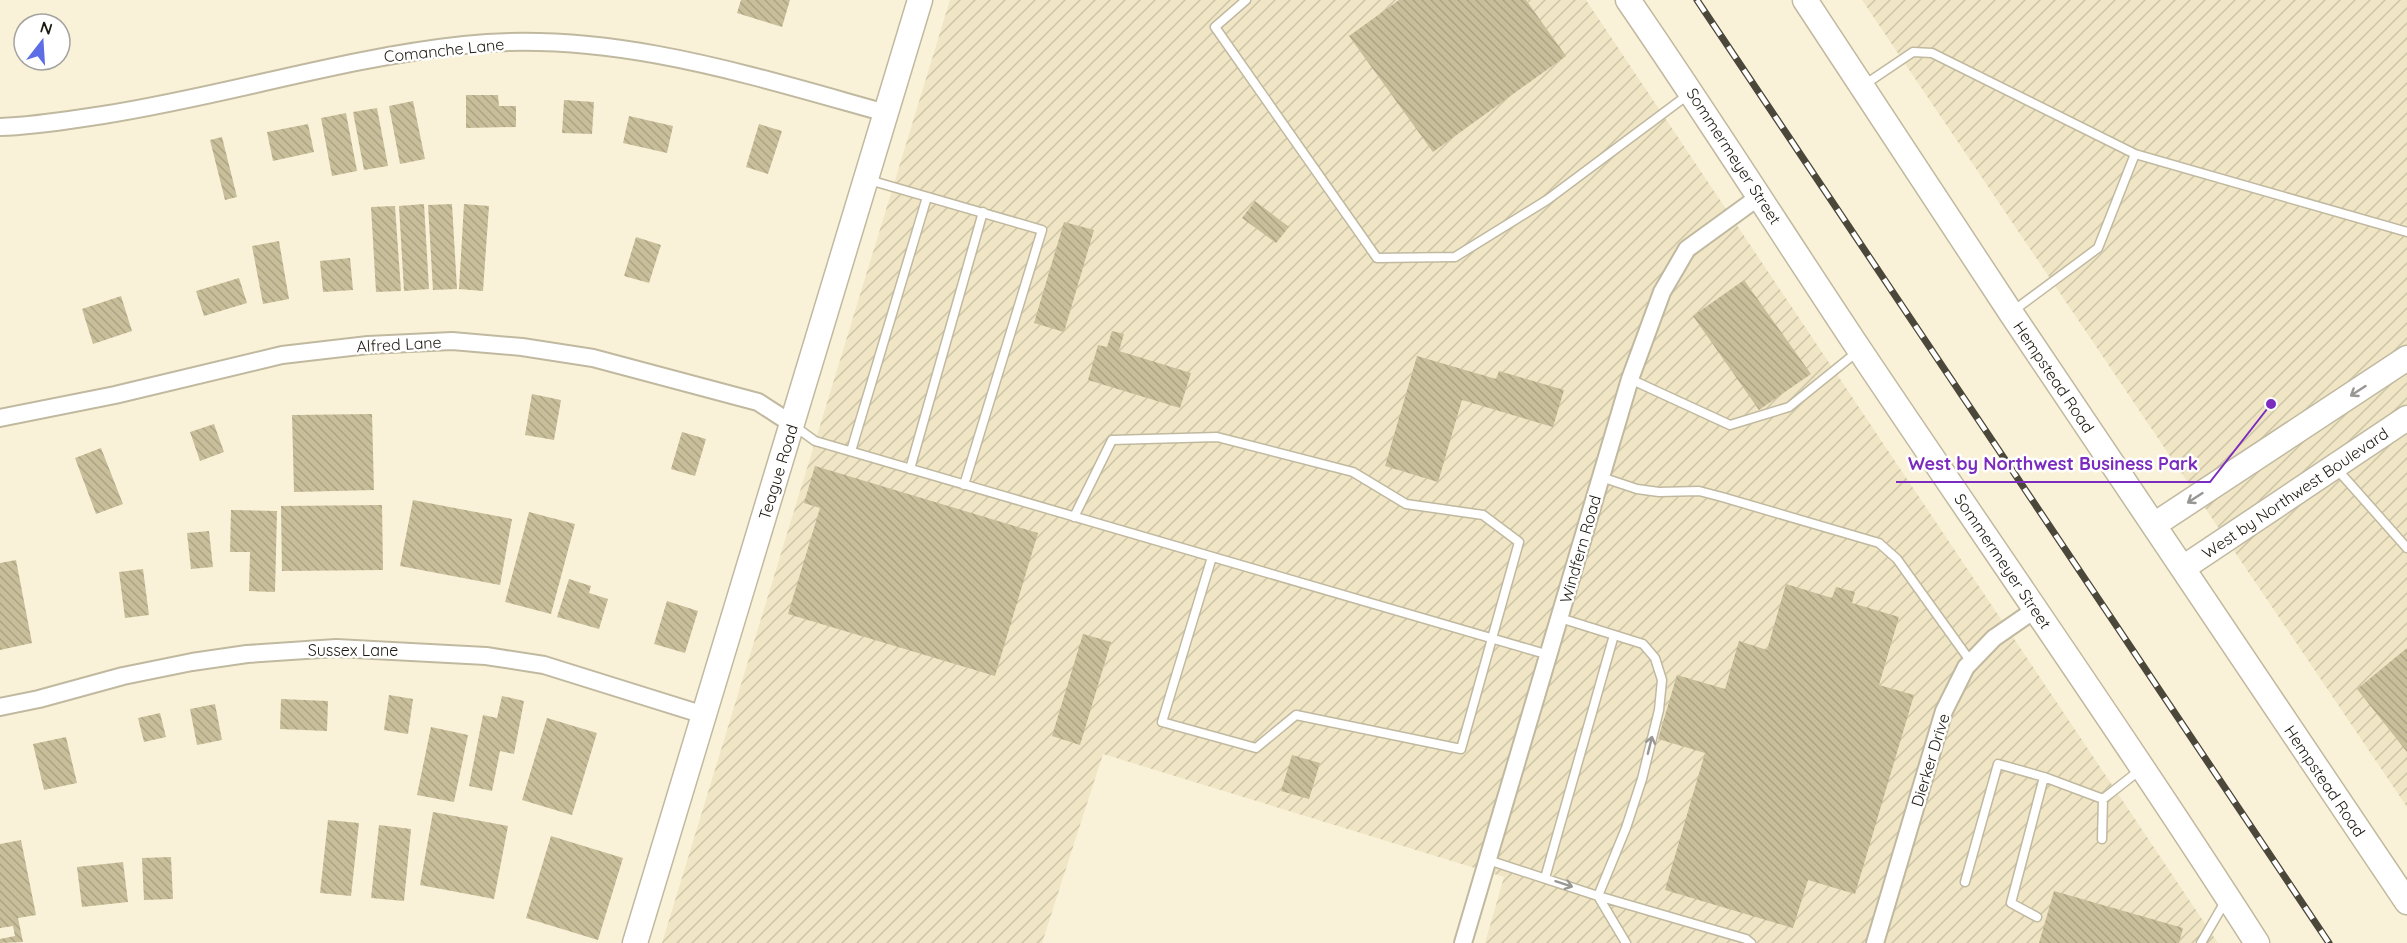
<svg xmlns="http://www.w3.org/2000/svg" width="2407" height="943" viewBox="0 0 2407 943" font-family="Quicksand,sans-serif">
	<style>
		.industrial { fill: url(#industrial-furrows) }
		.building { fill: url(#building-back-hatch) }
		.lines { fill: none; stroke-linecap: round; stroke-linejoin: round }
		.lane-casing { stroke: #c0b9a0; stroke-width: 11 }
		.street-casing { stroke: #c0b9a0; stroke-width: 20 }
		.secondary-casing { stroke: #c0b9a0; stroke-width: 27 }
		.lane { stroke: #fff; stroke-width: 8 }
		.street { stroke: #fff; stroke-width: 16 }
		.secondary { stroke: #fff; stroke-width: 24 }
		.rail-casing { stroke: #4b473a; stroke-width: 7 }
		.rail { stroke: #fff; stroke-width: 4.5; stroke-dasharray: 14; stroke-linecap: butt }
		.oneway { stroke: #989793 }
		.labels { text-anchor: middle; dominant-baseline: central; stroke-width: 5; stroke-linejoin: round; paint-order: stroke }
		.street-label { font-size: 16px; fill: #1b180f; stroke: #fff }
		.leader { fill: none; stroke: #7b2cbf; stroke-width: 2 }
		.callout-dot { fill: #7b2cbf; stroke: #fff; stroke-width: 2 }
		.callout-label { font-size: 18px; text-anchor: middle; font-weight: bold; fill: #7b2cbf; stroke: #fff; stroke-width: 5; stroke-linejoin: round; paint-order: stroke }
	</style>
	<defs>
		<pattern id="industrial-furrows" width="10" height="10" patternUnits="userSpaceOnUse" patternTransform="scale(1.5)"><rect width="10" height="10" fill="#f0e6c5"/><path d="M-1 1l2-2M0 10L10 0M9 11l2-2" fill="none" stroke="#cdc5a8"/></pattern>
		<pattern id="building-back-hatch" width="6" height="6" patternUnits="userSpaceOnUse" patternTransform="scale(1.5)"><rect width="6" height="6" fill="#c9be9a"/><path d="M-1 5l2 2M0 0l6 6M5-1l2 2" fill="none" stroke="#aca384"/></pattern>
	</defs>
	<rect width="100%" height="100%" fill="#faf2d8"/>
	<path class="industrial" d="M 950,0 L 1586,0 L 2218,943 L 1485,943 L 1504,877 L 1103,754 L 1042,943 L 662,943 Z
		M 1862,0 L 2407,0 L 2407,807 Z"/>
	<path class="building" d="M 741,0 L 790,0 L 782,27 L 737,13 Z
		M 1399,0 L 1526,0 L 1566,56 L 1433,152 L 1349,36 Z
		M 466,95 L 498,95 L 499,106 L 516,106 L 516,127 L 466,128 Z
		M 564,100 L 594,102 L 592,134 L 562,133 Z
		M 413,101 L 425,159 L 400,164 L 389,106 Z
		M 377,108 L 388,166 L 364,170 L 353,112 Z
		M 346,113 L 357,171 L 332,176 L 321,118 Z
		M 629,116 L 673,126 L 667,153 L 623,143 Z
		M 308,124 L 314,152 L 273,161 L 267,132 Z
		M 759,124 L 782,131 L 768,174 L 746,167 Z
		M 222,137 L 237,197 L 225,200 L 210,140 Z
		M 1255,201 L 1289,227 L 1276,243 L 1242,218 Z
		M 424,204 L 429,289 L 404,291 L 399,206 Z
		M 452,204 L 457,289 L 433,290 L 428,205 Z
		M 464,204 L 489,206 L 483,291 L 459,289 Z
		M 395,206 L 401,291 L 376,292 L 371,207 Z
		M 1064,222 L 1094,230 L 1064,332 L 1034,323 Z
		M 636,237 L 661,245 L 649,283 L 624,276 Z
		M 279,241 L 289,299 L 263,304 L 252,246 Z
		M 350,258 L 353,290 L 323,292 L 320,261 Z
		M 239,278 L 247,303 L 204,316 L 196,291 Z
		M 1744,280 L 1811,374 L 1759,410 L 1693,316 Z
		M 121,296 L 132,331 L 93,344 L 82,309 Z
		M 1112,331 L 1124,334 L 1119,351 L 1191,373 L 1180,408 L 1088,380 L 1098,345 L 1107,347 Z
		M 1417,356 L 1496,379 L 1499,371 L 1564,390 L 1553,427 L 1462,400 L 1438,482 L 1385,466 Z
		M 532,394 L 561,400 L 554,440 L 525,435 Z
		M 372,414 L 374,490 L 294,492 L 292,415 Z
		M 214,424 L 224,452 L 200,461 L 190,432 Z
		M 682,432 L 706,439 L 695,476 L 671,469 Z
		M 101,448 L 123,504 L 96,514 L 75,458 Z
		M 815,466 L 1038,533 L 995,676 L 788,614 L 820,508 L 804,503 Z
		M 413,500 L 512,519 L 500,585 L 400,566 Z
		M 382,505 L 383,570 L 282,571 L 281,506 Z
		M 231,510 L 277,511 L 275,592 L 249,591 L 250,552 L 230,552 Z
		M 529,512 L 575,524 L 551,614 L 505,602 Z
		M 209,531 L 213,567 L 191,569 L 187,533 Z
		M 16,560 L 32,643 L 0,650 L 0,563 Z
		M 143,569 L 149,615 L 125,618 L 119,572 Z
		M 569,579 L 591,586 L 589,593 L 608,599 L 599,629 L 557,617 Z
		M 1786,584 L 1832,598 L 1836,587 L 1855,592 L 1852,603 L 1899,617 L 1879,685 L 1914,695 L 1855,894 L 1808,880 L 1793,928 L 1665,890 L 1705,753 L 1658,739 L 1677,675 L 1725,689 L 1739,641 L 1767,650 Z
		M 667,601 L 698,611 L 685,653 L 654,644 Z
		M 1083,634 L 1111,642 L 1080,745 L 1052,736 Z
		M 2407,648 L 2407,752 L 2357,689 Z
		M 389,695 L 413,699 L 408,734 L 384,730 Z
		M 502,696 L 524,701 L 514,754 L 500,751 L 492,791 L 469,786 L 483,715 L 497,718 Z
		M 281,699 L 328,701 L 327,731 L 280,729 Z
		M 215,704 L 222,740 L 197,745 L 190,709 Z
		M 160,713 L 166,737 L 144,742 L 138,718 Z
		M 547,718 L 597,733 L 572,815 L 522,800 Z
		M 431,727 L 468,735 L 454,802 L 417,795 Z
		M 66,737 L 77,783 L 44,790 L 33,744 Z
		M 1292,755 L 1320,763 L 1309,799 L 1281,791 Z
		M 433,812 L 508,826 L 494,899 L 420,885 Z
		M 328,820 L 359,823 L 351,896 L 320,893 Z
		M 379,825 L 411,829 L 404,901 L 371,898 Z
		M 551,836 L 623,858 L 598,940 L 526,918 Z
		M 21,840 L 36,915 L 18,918 L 23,942 L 0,943 L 0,939 L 15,936 L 13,926 L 0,928 L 0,844 Z
		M 171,857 L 173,899 L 144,900 L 142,858 Z
		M 123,862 L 128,902 L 82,907 L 77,867 Z
		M 2054,891 L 2183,928 L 2179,943 L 2039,943 Z"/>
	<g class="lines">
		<g class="lane-casing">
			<path id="lane" d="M 1246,0 L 1215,27 L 1377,258 L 1455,257 L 1547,200 L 1689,94
				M 1864,85 L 1913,52 L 1932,53 L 2135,154 L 2407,232
				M 869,180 L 1042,230 L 964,485
				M 2013,311 L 2098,248 L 2135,154
				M 1630,379 L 1730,425 L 1789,407 L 1857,352
				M 793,425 L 815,441 L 1549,655
				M 851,451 L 927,197
				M 2335,467 L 2407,548
				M 910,469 L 983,212
				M 1601,477 L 1637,489 L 1659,492 L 1699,491 L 1722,497 L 1879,543 L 1897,559 L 1971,662
				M 1074,517 L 1112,440 L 1217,437 L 1353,472 L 1406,504 L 1483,515 L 1519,542 L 1461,749 L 1296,715 L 1256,748 L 1162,722 L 1212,557
				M 2102,839 L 2103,799
				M 1488,860 L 1598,896 L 1626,828 L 1642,779 L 1659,710 L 1662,680 L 1655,658 L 1643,644 L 1560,618
				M 1545,878 L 1614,635
				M 1965,882 L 1998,764 L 2044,777 L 2103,799 L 2140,770
				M 1598,896 L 1746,939 L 1751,943
				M 1598,896 L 1626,943
				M 2037,917 L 2011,903 L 2044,777
				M 2201,943 L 2226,900"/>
		</g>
		<g class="street-casing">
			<path id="street" d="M 0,127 C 35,126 69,120 103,115 C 225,96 342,58 464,45 C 608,29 749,75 886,113
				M 0,418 L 115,395 L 282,355 L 368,345 L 452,341 L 522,347 L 593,358 L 758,402 L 792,424
				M 0,707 L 39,699 L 123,676 L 192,662 L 247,654 L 336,648 L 486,656 L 544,665 L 704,715
				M 1463,943 L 1630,379 L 1662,292 L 1687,249 L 1760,196
				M 1875,943 L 1944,711 L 1966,667 L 1994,638 L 2036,609"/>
		</g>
		<g class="secondary-casing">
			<path id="secondary" d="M 1628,0 C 1708,116 1783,235 1861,352 C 1993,549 2129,743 2257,943
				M 1805,0 L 2011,313 L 2407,902
				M 2154,525 L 2407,358
				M 2183,568 L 2407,418
				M 635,943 L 920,0"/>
		</g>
		<use href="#lane" class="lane"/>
		<use href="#street" class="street"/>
		<use href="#secondary" class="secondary"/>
		<g class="rail-casing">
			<path id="rail" d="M 1697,0 L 2329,943"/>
		</g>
		<use href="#rail" class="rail"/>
	</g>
	<defs><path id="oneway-shaft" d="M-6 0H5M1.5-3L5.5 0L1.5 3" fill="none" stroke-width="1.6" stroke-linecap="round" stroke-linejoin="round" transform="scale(1.5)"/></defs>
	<g class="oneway">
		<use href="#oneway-shaft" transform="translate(2358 391) rotate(147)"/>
		<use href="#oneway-shaft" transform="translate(2195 498) rotate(147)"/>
		<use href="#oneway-shaft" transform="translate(1650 745) rotate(-76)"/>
		<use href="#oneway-shaft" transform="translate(1564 884) rotate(18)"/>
	</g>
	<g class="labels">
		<g class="street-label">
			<text transform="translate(444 50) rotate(-6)">Comanche Lane</text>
			<text transform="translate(1734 156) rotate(57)">Sommermeyer Street</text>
			<text transform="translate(399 344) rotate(-3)">Alfred Lane</text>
			<text transform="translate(2054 377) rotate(56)">Hempstead Road</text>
			<text transform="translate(778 472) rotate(-73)">Teague Road</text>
			<text transform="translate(2295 493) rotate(-34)">West by Northwest Boulevard</text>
			<text transform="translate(1580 549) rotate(-74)">Windfern Road</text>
			<text transform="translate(2003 561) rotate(56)">Sommermeyer Street</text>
			<text x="353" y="650">Sussex Lane</text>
			<text transform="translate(1930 760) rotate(-73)">Dierker Drive</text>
			<text transform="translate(2325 781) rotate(56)">Hempstead Road</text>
		</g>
	</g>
	<path class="leader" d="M2271 404L2210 482H1896"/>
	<circle class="callout-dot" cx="2271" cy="404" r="6"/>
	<g class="callout-label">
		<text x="2053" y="470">West by Northwest Business Park</text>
	</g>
	<g transform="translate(42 42) rotate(17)"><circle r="28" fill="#ffffff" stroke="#a4a39f" stroke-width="1.5"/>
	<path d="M0-4.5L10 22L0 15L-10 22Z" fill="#5c6de5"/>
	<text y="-9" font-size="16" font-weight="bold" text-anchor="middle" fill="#1b180f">N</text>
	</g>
</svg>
